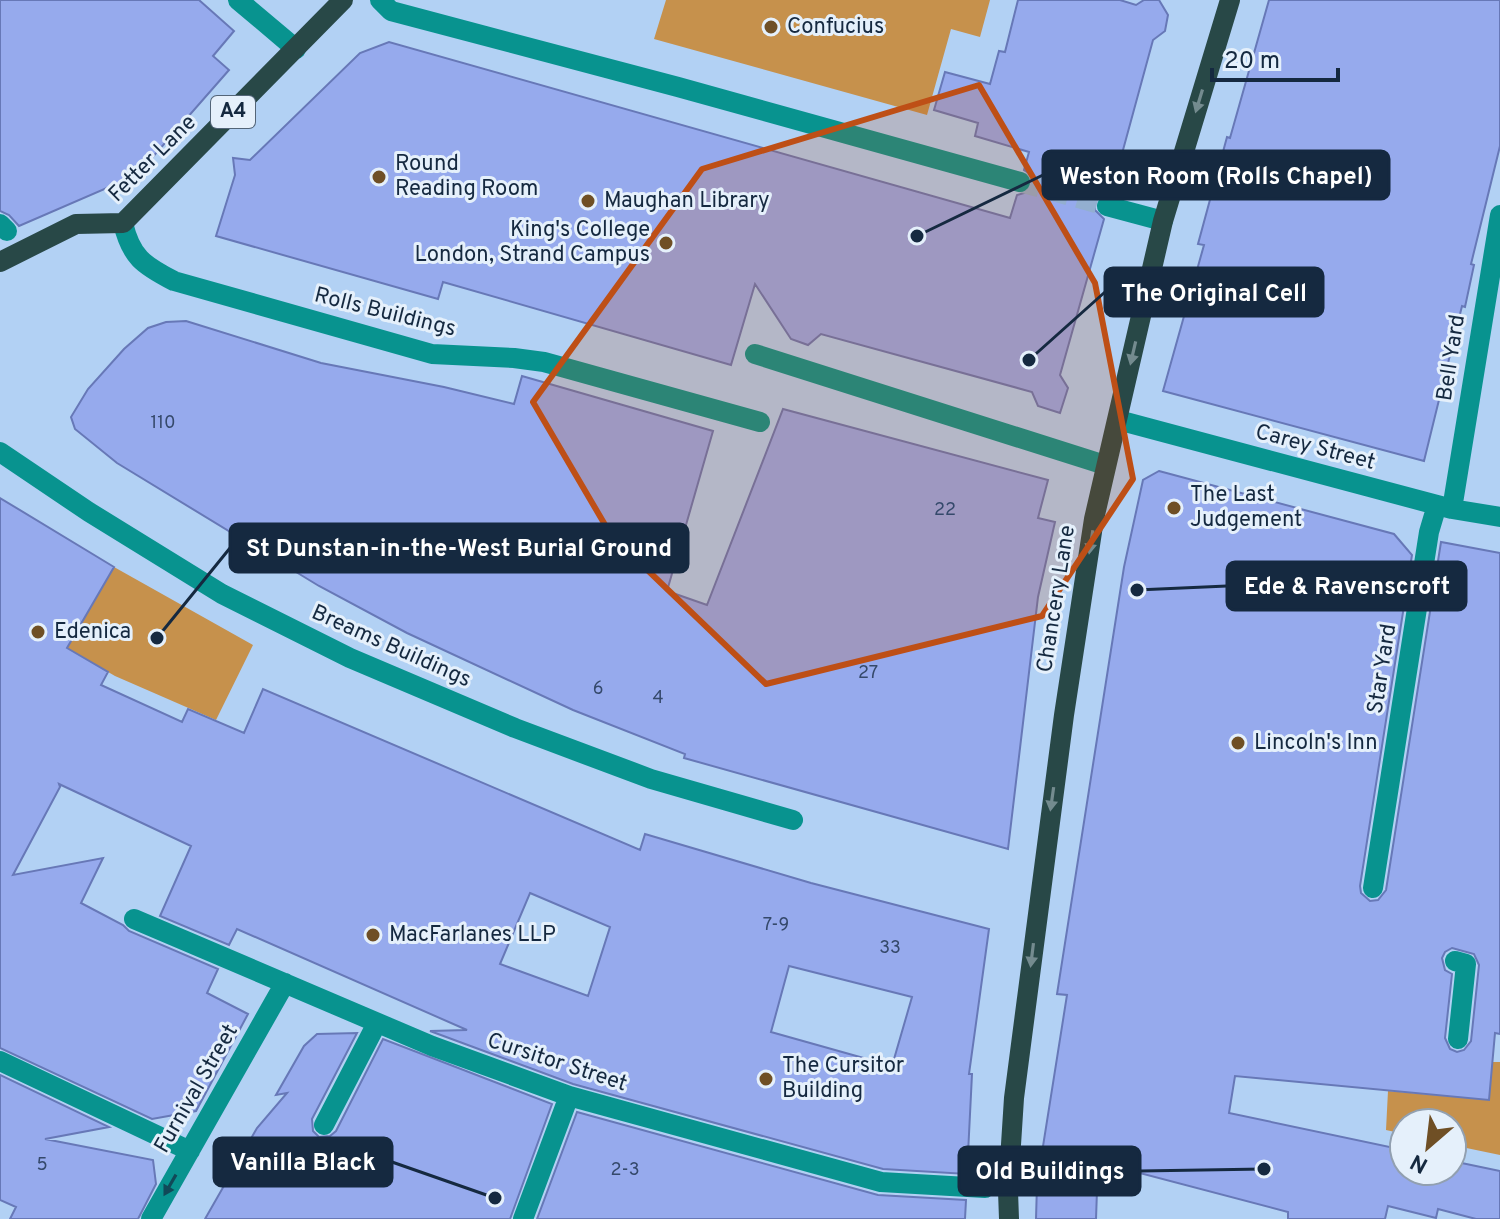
<svg xmlns="http://www.w3.org/2000/svg" width="1500" height="1219" viewBox="0 0 1500 1219" font-family="Overpass,sans-serif">
	<style>
		.green { fill: #c6914c }
		.building { fill: #96aaed; stroke: #6778b7; stroke-width: 2; fill-rule: evenodd }
		.lines { fill: none; stroke-linecap: round; stroke-linejoin: round }
		.minor-tunnel { stroke: #93afd0; stroke-width: 20; stroke-dasharray: 20 10; stroke-linecap: butt }
		.minor { stroke: #08938f; stroke-width: 20 }
		.major { stroke: #284847; stroke-width: 20 }
		.oneway { fill: #748b8f }
		.oneway2 { fill: #114958 }
		.marked { fill: #be4f16; fill-opacity: 0.2; stroke: #be4f16; stroke-width: 6; stroke-linejoin: round }
		.poi-dot { fill: #6f4f25; stroke: #e5f0fb; stroke-width: 3 }
		.labels { text-anchor: middle; dominant-baseline: central; stroke-width: 6; stroke-linejoin: round; paint-order: stroke }
		.number-label { font-size: 18px; fill: #35496b }
		.shield { fill: #e5f0fb; stroke: #536578; stroke-width: 2 }
		.shield-label { font-size: 20px; font-weight: bold; fill: #152940 }
		.poi-label { font-size: 22px; fill: #152940; stroke: #e5f0fb; text-anchor: start }
		.street-label { font-size: 22px; fill: #152940; stroke: #e5f0fb }
		.leader { fill: none; stroke: #152940; stroke-width: 3 }
		.callout-dot { fill: #152940; stroke: #e5f0fb; stroke-width: 3 }
		.callout { fill: #152940; stroke: #152940; stroke-width: 3 }
		.callout-label { font-size: 24px; text-anchor: middle; font-weight: bold; fill: #fff }
	</style>
	<rect width="100%" height="100%" fill="#b2d1f4"/>
	<path class="green" d="M 666,0 L 990,0 L 980,37 L 951,29 L 927,115 L 654,39 Z
		M 114,567 L 253,645 L 216,720 L 115,676 L 67,648 Z
		M 1492,1062 L 1500,1062 L 1500,1155 L 1452,1145 L 1452,1123 L 1404,1123 L 1404,1134 L 1386,1130 L 1388,1091 L 1489,1100 Z"/>
	<path class="building" d="M 0,0 L 199,0 L 234,31 L 213,56 L 229,70 L 137,175 L 19,226 L 9,215 L 0,211 Z
		M 1018,0 L 1120,0 L 1136,5 L 1144,0 L 1159,0 L 1168,15 L 1165,31 L 1153,40 L 1111,194 L 1103,194 L 1095,202 L 1095,210 L 1104,219 L 1060,375 L 1068,388 L 1060,413 L 1038,406 L 1032,392 L 821,334 L 808,345 L 791,339 L 755,284 L 731,365 L 443,282 L 438,299 L 216,236 L 235,175 L 233,158 L 250,160 L 360,53 L 389,42 L 1010,218 L 1017,195 L 1028,192 L 1033,185 L 1030,174 L 1024,170 L 1029,152 L 975,136 L 978,123 L 934,110 L 945,72 L 990,84 L 999,51 L 1005,52 Z
		M 1269,0 L 1500,0 L 1500,146 L 1471,264 L 1474,265 L 1465,307 L 1462,306 L 1424,461 L 1163,391 L 1204,245 L 1198,244 L 1227,137 L 1230,138 Z
		M 186,321 L 321,363 L 444,387 L 514,404 L 522,376 L 713,431 L 667,591 L 707,605 L 783,409 L 1048,480 L 1038,518 L 1055,522 L 1038,597 L 1008,849 L 684,758 L 685,754 L 573,710 L 407,633 L 319,586 L 117,463 L 75,429 L 71,417 L 88,389 L 124,349 L 148,328 L 166,322 Z
		M 1159,471 L 1394,534 L 1412,555 L 1360,886 L 1361,893 L 1370,901 L 1378,900 L 1386,890 L 1441,542 L 1500,553 L 1500,1034 L 1495,1033 L 1489,1100 L 1235,1076 L 1229,1113 L 1404,1150 L 1404,1171 L 1452,1171 L 1452,1161 L 1500,1171 L 1500,1219 L 1476,1219 L 1438,1209 L 1436,1218 L 1388,1206 L 1385,1219 L 1288,1219 L 1288,1212 L 1098,1162 L 1096,1219 L 1036,1219 L 1037,1184 L 1067,995 L 1057,994 L 1124,567 L 1143,480 ZM 1452,948 L 1474,954 L 1479,965 L 1471,1041 L 1464,1050 L 1457,1052 L 1450,1049 L 1445,1038 L 1452,974 L 1445,970 L 1442,958 L 1445,952 Z
		M 0,498 L 114,567 L 67,648 L 108,672 L 101,685 L 182,722 L 188,709 L 244,733 L 263,689 L 640,850 L 645,834 L 811,883 L 989,929 L 969,1074 L 972,1074 L 967,1174 L 883,1169 L 573,1084 L 430,1031 L 467,1030 L 237,929 L 229,945 L 160,916 L 191,846 L 59,784 L 60,787 L 13,875 L 103,858 L 81,903 L 123,925 L 129,931 L 218,969 L 207,993 L 248,1014 L 196,1111 L 152,1119 L 0,1048 ZM 530,893 L 610,927 L 588,996 L 500,964 ZM 789,966 L 912,997 L 892,1066 L 771,1032 Z
		M 357,1033 L 312,1119 L 313,1131 L 319,1137 L 330,1136 L 336,1131 L 383,1039 L 552,1104 L 510,1219 L 205,1219 L 257,1128 L 287,1093 L 276,1095 L 304,1046 L 317,1034 Z
		M 0,1075 L 109,1127 L 45,1139 L 153,1160 L 156,1184 L 138,1219 L 10,1219 L 16,1207 L 0,1200 Z
		M 577,1112 L 878,1195 L 966,1200 L 965,1219 L 537,1219 Z"/>
	<g class="lines">
		<path class="minor-tunnel" d="M 1020,182 L 1107,206"/>
		<path class="minor" d="M 238,0 L 296,49
			M 380,0 L 391,11 L 678,87 L 1020,182
			M 1107,206 L 1163,221
			M 123,223 C 131,257 143,265 174,281 L 432,354 L 514,358 L 544,362 L 760,422
			M 0,224 L 7,231
			M 755,354 L 1105,465
			M 1118,420 L 1452,509 L 1500,517
			M 0,452 L 89,512 L 222,594 L 350,658 L 515,728 L 651,779 L 793,820
			M 1452,509 L 1500,215
			M 1373,888 L 1429,532 L 1437,505
			M 134,919 L 432,1046 L 569,1096 L 881,1182 L 985,1188
			M 1455,961 L 1466,964 L 1458,1039
			M 0,1061 L 190,1151
			M 324,1125 L 377,1023
			M 151,1219 L 285,983
			M 523,1219 L 569,1096"/>
		<path class="major" d="M 0,262 L 76,224 L 123,223 L 343,0
			M 1009,1219 L 1008,1191 L 1014,1098 L 1064,715 L 1094,519 L 1163,221 L 1230,0"/>
	</g>
	<defs><path id="oneway-solid" d="M-6-.8H1V-3.2L6.5 0L1 3.2V.8H-6Z" transform="scale(2)"/></defs>
	<g class="oneway">
		<use href="#oneway-solid" transform="translate(1199 101) rotate(107)"/>
		<use href="#oneway-solid" transform="translate(1133 353) rotate(103)"/>
		<use href="#oneway-solid" transform="translate(1091 542) rotate(99)"/>
		<use href="#oneway-solid" transform="translate(1052 799) rotate(98)"/>
		<use href="#oneway-solid" transform="translate(1032 955) rotate(97)"/>
	</g>
	<use class="oneway2" href="#oneway-solid" transform="translate(170 1185) rotate(120)"/>
	<path class="marked" d="M 979,85 L 1095,283 L 1133,479 L 1042,616 L 766,684 L 611,535 L 533,402 L 702,169 Z"/>
	<g class="poi-dot">
		<circle cx="771" cy="27" r="8"/>
		<circle cx="379" cy="177" r="8"/>
		<circle cx="588" cy="201" r="8"/>
		<circle cx="666" cy="243" r="8"/>
		<circle cx="1174" cy="508" r="8"/>
		<circle cx="38" cy="632" r="8"/>
		<circle cx="1238" cy="743" r="8"/>
		<circle cx="373" cy="935" r="8"/>
		<circle cx="766" cy="1079" r="8"/>
	</g>
	<g class="labels">
		<g class="number-label">
			<text x="163" y="423">110</text>
			<text x="945" y="510">22</text>
			<text x="868" y="673">27</text>
			<text x="598" y="689">6</text>
			<text x="658" y="698">4</text>
			<text x="776" y="925">7-9</text>
			<text x="890" y="948">33</text>
			<text x="42" y="1165">5</text>
			<text x="625" y="1170">2-3</text>
		</g>
		<rect class="shield" x="211" y="96" width="44" height="32" rx="6"/>
		<g class="shield-label">
			<text x="233" y="112">A4</text>
		</g>
		<g class="poi-label">
			<text x="787" y="27">Confucius</text>
			<text x="395" y="164">Round<tspan x="395" dy="25">Reading Room</tspan></text>
			<text x="604" y="201">Maughan Library</text>
			<text x="650" y="230" text-anchor="end">King's College<tspan x="650" dy="25">London, Strand Campus</tspan></text>
			<text x="1190" y="495">The Last<tspan x="1190" dy="25">Judgement</tspan></text>
			<text x="54" y="632">Edenica</text>
			<text x="1254" y="743">Lincoln's Inn</text>
			<text x="389" y="935">MacFarlanes LLP</text>
			<text x="782" y="1066">The Cursitor<tspan x="782" dy="25">Building</tspan></text>
		</g>
		<g class="street-label">
			<text transform="translate(153 159) rotate(-45)">Fetter Lane</text>
			<text transform="translate(385 313) rotate(14)">Rolls Buildings</text>
			<text transform="translate(1452 358) rotate(-81)">Bell Yard</text>
			<text transform="translate(1315 448) rotate(15)">Carey Street</text>
			<text transform="translate(1057 599) rotate(-81)">Chancery Lane</text>
			<text transform="translate(391 647) rotate(24)">Breams Buildings</text>
			<text transform="translate(1383 669) rotate(-81)">Star Yard</text>
			<text transform="translate(557 1063) rotate(18)">Cursitor Street</text>
			<text transform="translate(197 1089) rotate(-60)">Furnival Street</text>
		</g>
	</g>
	<path class="leader" d="M917 236L1043 175M1029 360L1105 292M157 638L230 548M1137 590L1227 586M495 1198L392 1162M1264 1169L1140 1171"/>
	<g class="callout-dot">
		<circle cx="917" cy="236" r="8"/>
		<circle cx="1029" cy="360" r="8"/>
		<circle cx="157" cy="638" r="8"/>
		<circle cx="1137" cy="590" r="8"/>
		<circle cx="495" cy="1198" r="8"/>
		<circle cx="1264" cy="1169" r="8"/>
	</g>
	<g class="callout">
		<rect x="1043" y="151" width="346" height="48" rx="8"/>
		<rect x="1105" y="268" width="218" height="48" rx="8"/>
		<rect x="230" y="524" width="458" height="48" rx="8"/>
		<rect x="1227" y="562" width="239" height="48" rx="8"/>
		<rect x="214" y="1138" width="178" height="48" rx="8"/>
		<rect x="959" y="1147" width="181" height="48" rx="8"/>
	</g>
	<g class="callout-label">
		<text x="1216" y="184">Weston Room (Rolls Chapel)</text>
		<text x="1214" y="301">The Original Cell</text>
		<text x="459" y="556">St Dunstan-in-the-West Burial Ground</text>
		<text x="1347" y="594">Ede &amp; Ravenscroft</text>
		<text x="303" y="1170">Vanilla Black</text>
		<text x="1050" y="1179">Old Buildings</text>
	</g>
	<g transform="translate(1428 1147) rotate(208)"><circle r="38" fill="#e5f0fb" stroke="#92a0b0" stroke-width="2"/>
	<path d="M0-6L14 30L0 20L-14 30Z" fill="#6f4f25"/>
	<text y="-12" font-size="22" font-weight="bold" text-anchor="middle" fill="#152940">N</text>
	</g>
	<path d="M1212 68v12h126v-12" fill="none" stroke="#152940" stroke-width="4"/>
	<text x="1224" y="68" font-size="24" fill="#152940" stroke="#e5f0fb" stroke-width="6" paint-order="stroke">20 m</text>
</svg>
